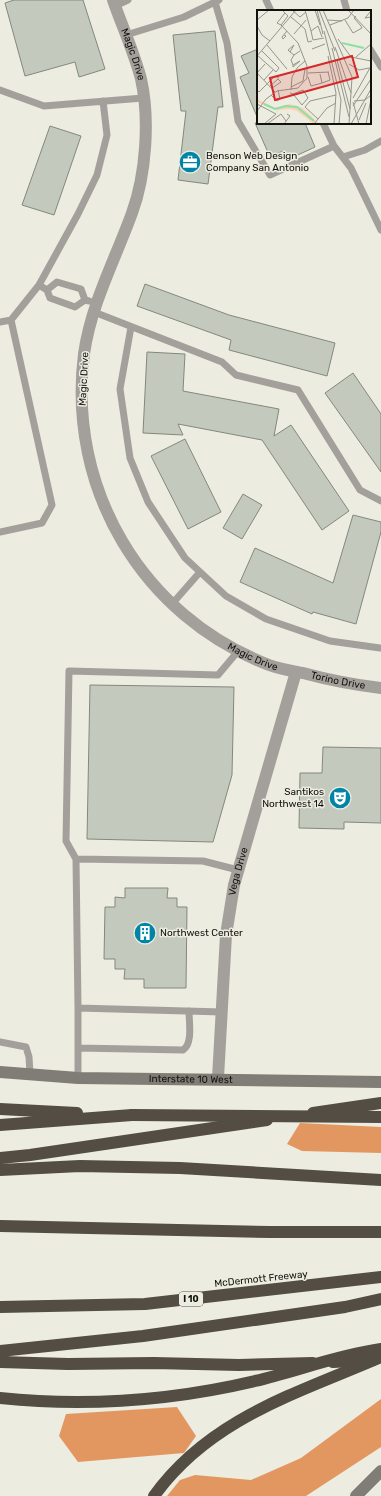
<svg xmlns="http://www.w3.org/2000/svg" width="381" height="1496" viewBox="0 0 381 1496" font-family="Rubik,sans-serif">
	<style>
		.forest { fill: #e39760 }
		.building { fill: #c4c9be; stroke: #83887e }
		.lines { fill: none; stroke-linecap: round; stroke-linejoin: round }
		.lane { stroke: #a3a09c; stroke-width: 7 }
		.street { stroke: #a3a09c; stroke-width: 12 }
		.secondary { stroke: #807c76; stroke-width: 12 }
		.highway { stroke: #534d44; stroke-width: 12 }
		.highway-bridge { stroke: #534d44; stroke-width: 12 }
		.labels { text-anchor: middle; dominant-baseline: central; stroke-width: 3; stroke-linejoin: round; paint-order: stroke }
		.shield { fill: #edece0; stroke: #54534c; stroke-width: 1 }
		.shield-label { font-size: 9px; font-weight: bold; fill: #12120d }
		.street-label { font-size: 10px; fill: #12120d; stroke: #edece0 }
		.poi-label { font-size: 10px; fill: #12120d; stroke: #edece0; text-anchor: start }
		.inset-river { fill: none; stroke: #8de0a4; stroke-width: 2 }
		.inset-road { fill: none; stroke: #95958c; stroke-width: 1 }
		.view { fill: #d62828; fill-opacity: 0.15; stroke: #d62828; stroke-width: 2 }
		.inset-edge { fill: none; stroke: #12120d; stroke-width: 2 }
	</style>
	<rect width="100%" height="100%" fill="#edece0"/>
	<path class="forest" d="M 300,1123 L 381,1127 L 381,1153 L 302,1151 L 287,1144 Z
		M 381,1399 L 381,1447 L 306,1496 L 167,1496 L 180,1480 L 195,1475 L 251,1480 L 301,1458 Z
		M 177,1407 L 196,1436 L 184,1453 L 78,1462 L 59,1436 L 66,1414 Z"/>
	<path class="building" d="M 14,0 L 83,0 L 105,69 L 79,77 L 75,62 L 25,76 L 5,3 Z
		M 215,31 L 223,107 L 218,107 L 208,184 L 178,180 L 186,111 L 181,111 L 173,35 Z
		M 258,49 L 258,119 L 240,77 L 249,73 L 241,56 Z
		M 255,123 L 305,123 L 315,147 L 287,160 L 283,151 L 270,157 Z
		M 50,126 L 81,136 L 54,215 L 22,205 Z
		M 145,284 L 229,315 L 335,343 L 327,376 L 229,350 L 231,340 L 137,306 Z
		M 147,352 L 185,354 L 183,391 L 279,409 L 274,436 L 291,425 L 349,511 L 322,530 L 262,440 L 178,424 L 183,435 L 143,433 Z
		M 353,373 L 381,414 L 381,472 L 325,393 Z
		M 185,439 L 221,512 L 188,529 L 151,456 Z
		M 243,494 L 262,505 L 242,539 L 223,528 Z
		M 353,515 L 381,522 L 381,532 L 356,624 L 313,612 L 312,614 L 240,582 L 255,548 L 333,583 Z
		M 90,685 L 234,687 L 232,775 L 213,842 L 87,839 Z
		M 323,747 L 381,748 L 381,823 L 344,822 L 344,829 L 299,828 L 300,773 L 322,773 Z
		M 125,888 L 168,888 L 167,898 L 177,898 L 177,907 L 187,907 L 186,988 L 144,988 L 144,979 L 124,979 L 125,969 L 115,969 L 115,959 L 104,959 L 105,907 L 115,907 L 115,897 L 125,898 Z"/>
	<g class="lines">
		<path class="lane" d="M 266,0 L 271,11
			M 344,0 L 347,11
			M 215,2 L 227,43 L 238,121 L 270,175 L 334,146 L 323,123
			M 115,6 L 128,0
			M 126,35 L 184,17 L 219,0
			M 370,49 L 381,67
			M 0,90 L 44,106 L 143,98
			M 334,146 L 351,168 L 381,230
			M 343,157 L 365,150 L 381,141
			M 39,285 L 78,214 L 97,175 L 107,135 L 103,101
			M 47,290 L 57,282 L 81,289 L 85,300 L 89,301
			M 94,312 L 222,362 L 236,375 L 298,390 L 360,490 L 381,501
			M 0,322 L 11,320 L 39,285 L 47,290 L 50,298 L 75,307 L 85,300
			M 131,327 L 120,389 L 130,458 L 148,502 L 185,558 L 226,596 L 266,619 L 330,641 L 380,648
			M 0,532 L 42,523 L 52,505 L 11,320
			M 172,604 L 200,572
			M 76,859 L 66,841 L 69,671 L 218,675 L 239,650
			M 222,1012 L 78,1008 L 76,859 L 203,861 L 238,870
			M 0,1042 L 26,1047 L 29,1057 L 30,1074
			M 78,1048 L 183,1050 C 193,1044 189,1022 189,1011
			M 78,1078 L 78,1008"/>
		<g class="street">
			<path id="s1" d="M 113,0 C 122,26 134,52 141,79 C 150,119 146,175 132,213 C 115,260 91,304 84,354 C 67,489 142,616 269,665 C 280,669 292,671 303,673 C 329,680 355,685 381,688"/>
			<path id="s2" d="M 218,1078 L 226,935 L 234,885 L 296,672"/>
		</g>
		<g class="secondary">
			<path id="s3" d="M 0,1072 L 78,1078 L 381,1082"/>
			<path d="M 356,1496 L 381,1471"/>
		</g>
		<path class="highway" d="M 0,1109 L 77,1113
			M 313,1113 L 381,1103
			M 0,1125 L 132,1115
			M 0,1158 L 30,1155 L 267,1120
			M 0,1170 L 80,1166 L 180,1168 L 381,1180
			M 0,1226 L 270,1232 L 381,1232
			M 0,1307 L 145,1304 L 381,1277
			M 0,1351 L 143,1336 L 345,1307 L 381,1299
			M 0,1362 L 68,1364 L 154,1363 L 239,1365 L 313,1363
			M 333,1362 L 373,1360"/>
		<path class="highway-bridge" d="M 132,1115 L 381,1117
			M 0,1398 C 87,1407 170,1401 255,1381 C 297,1371 338,1355 381,1349
			M 154,1496 C 210,1418 298,1393 381,1357"/>
	</g>
	<defs>
		<g id="office-disc" transform="scale(1.15)"><circle r="9.5" fill="#0085a7" stroke="#edece0"/><path d="M-6-3h4V-5.5h4V-3h4V5H-6ZM-1-4.5V-3h2v-1.5ZM-6 0V1H6V0Z" fill="#fff"/></g>
		<g id="theatre-disc" transform="scale(1.15)"><circle r="9.5" fill="#0085a7" stroke="#edece0"/><path d="M-5-5.5Q0-4 5-5.5V0Q5 5 0 6Q-5 5-5 0ZM-3.3-2.5H-1v1.5H-3.3ZM1-2.5H3.3v1.5H1ZM-2.8 1Q0 5.5 2.8 1Z" fill="#fff"/></g>
		<g id="building-disc" transform="scale(1.15)"><circle r="9.5" fill="#0085a7" stroke="#edece0"/><path d="M-4-6H4V6H1V3H-1V6H-4ZM-2.5-4.3h1.7v1.8h-1.7ZM.8-4.3h1.7v1.8H.8ZM-2.5-1h1.7V.8h-1.7ZM.8-1h1.7V.8H.8Z" fill="#fff"/></g>
	</defs>
	<g fill-rule="evenodd">
		<use href="#office-disc" x="190" y="162"/>
		<use href="#theatre-disc" x="340" y="798"/>
		<use href="#building-disc" x="145" y="933"/>
	</g>
	<g class="labels">
		<rect class="shield" x="179" y="1292" width="24" height="14" rx="3"/>
		<g class="shield-label">
			<text x="191" y="1299">I 10</text>
		</g>
		<g class="street-label">
			<text stroke="none"><textPath href="#s1" startOffset="58">Magic Drive</textPath></text>
			<text transform="translate(84 379) rotate(-87)">Magic Drive</text>
			<text stroke="none"><textPath href="#s1" startOffset="741">Magic Drive</textPath></text>
			<text stroke="none"><textPath href="#s1" startOffset="830">Torino Drive</textPath></text>
			<text stroke="none"><textPath href="#s2" startOffset="208">Vega Drive</textPath></text>
			<text stroke="none"><textPath href="#s3" startOffset="191">Interstate 10 West</textPath></text>
			<text transform="translate(261 1279) rotate(-6)">McDermott Freeway</text>
		</g>
		<g class="poi-label">
			<text x="206" y="156">Benson Web Design<tspan x="206" dy="12">Company San Antonio</tspan></text>
			<text x="324" y="792" text-anchor="end">Santikos<tspan x="324" dy="12">Northwest 14</tspan></text>
			<text x="160" y="933">Northwest Center</text>
		</g>
	</g>
	<g transform="translate(257 10)">
		<rect width="114" height="114" fill="#edece0"/>
		<path d="M 0,89 L 18,98 L 32,94 L 46,98 L 62,114 L 57,114 L 40,101 L 33,99 L 21,100 L 21,105 L 20,100 L 0,92 Z" fill="#fbd1b5"/>
		<path class="inset-river" d="M 85,33 L 107,38M 7,94 L 18,99 L 29,96 L 40,97 L 57,111"/>
		<path class="inset-road" d="M 35,0 L 43,7 L 49,2M 48,0 L 54,21M 58,0 L 63,15M 60,0 L 66,24M 62,0 L 78,41M 66,0 L 95,67 L 92,114M 91,0 L 114,24M 114,1 L 108,8 L 114,7M 99,6 L 97,8 L 104,16M 34,7 L 48,19 L 51,32 L 55,31M 0,10 L 12,0M 71,10 L 85,11M 88,10 L 96,23 L 105,18 L 104,16M 24,15 L 20,13 L 28,3M 73,15 L 91,8 L 97,0M 0,16 L 5,25 L 13,31M 67,21 L 84,90 L 82,114M 37,24 L 49,10M 27,25 L 29,26 L 26,29 L 25,27 L 30,21M 65,27 L 61,16 L 54,21 L 56,30 L 67,28M 81,29 L 94,47 L 114,51M 10,35 L 30,59M 78,37 L 94,83M 75,38 L 92,107M 55,39 L 68,34M 33,42 L 37,35 L 31,40 L 33,42 L 37,45 L 43,41M 0,45 L 19,62 L 22,58 L 5,41M 0,46 L 39,0M 71,46 L 79,83 L 77,114M 99,47 L 114,34M 80,50 L 93,99M 92,54 L 102,60 L 112,58M 36,55 L 43,51 L 36,57 L 36,55 L 34,50 L 37,45M 0,63 L 18,82M 0,63 L 8,54M 51,63 L 72,62M 63,64 L 65,73 L 73,70 L 71,62M 51,67 L 54,76 L 65,73M 7,70 L 16,60M 13,76 L 21,69 L 24,72 L 15,78M 34,77 L 46,71 L 48,59M 0,80 L 2,82 L 18,66 L 22,68M 34,80 L 35,67 L 40,58 L 48,51M 33,83 L 36,84 L 46,80 L 51,88 L 45,95 L 36,84M 14,85 L 20,91 L 23,89 L 21,80M 96,88 L 114,56M 97,91 L 108,90 L 114,85M 96,92 L 102,114M 0,94 L 19,104 L 7,114M 96,96 L 114,69M 0,101 L 9,89 L 20,81 L 41,78 L 50,68 L 50,56 L 41,33 L 24,15 L 31,6 L 25,0M 61,109 L 48,97 L 53,91 L 79,85M 102,110 L 109,93M 10,114 L 24,104 L 29,111M 27,114 L 33,106 L 30,104M 57,114 L 70,98 L 79,93M 94,114 L 114,79M 109,114 L 114,89"/>
		<path class="view" d="M 95,46 L 101,67 L 18,90 L 13,68 Z"/>
		<rect width="114" height="114" class="inset-edge"/>
	</g>
</svg>
